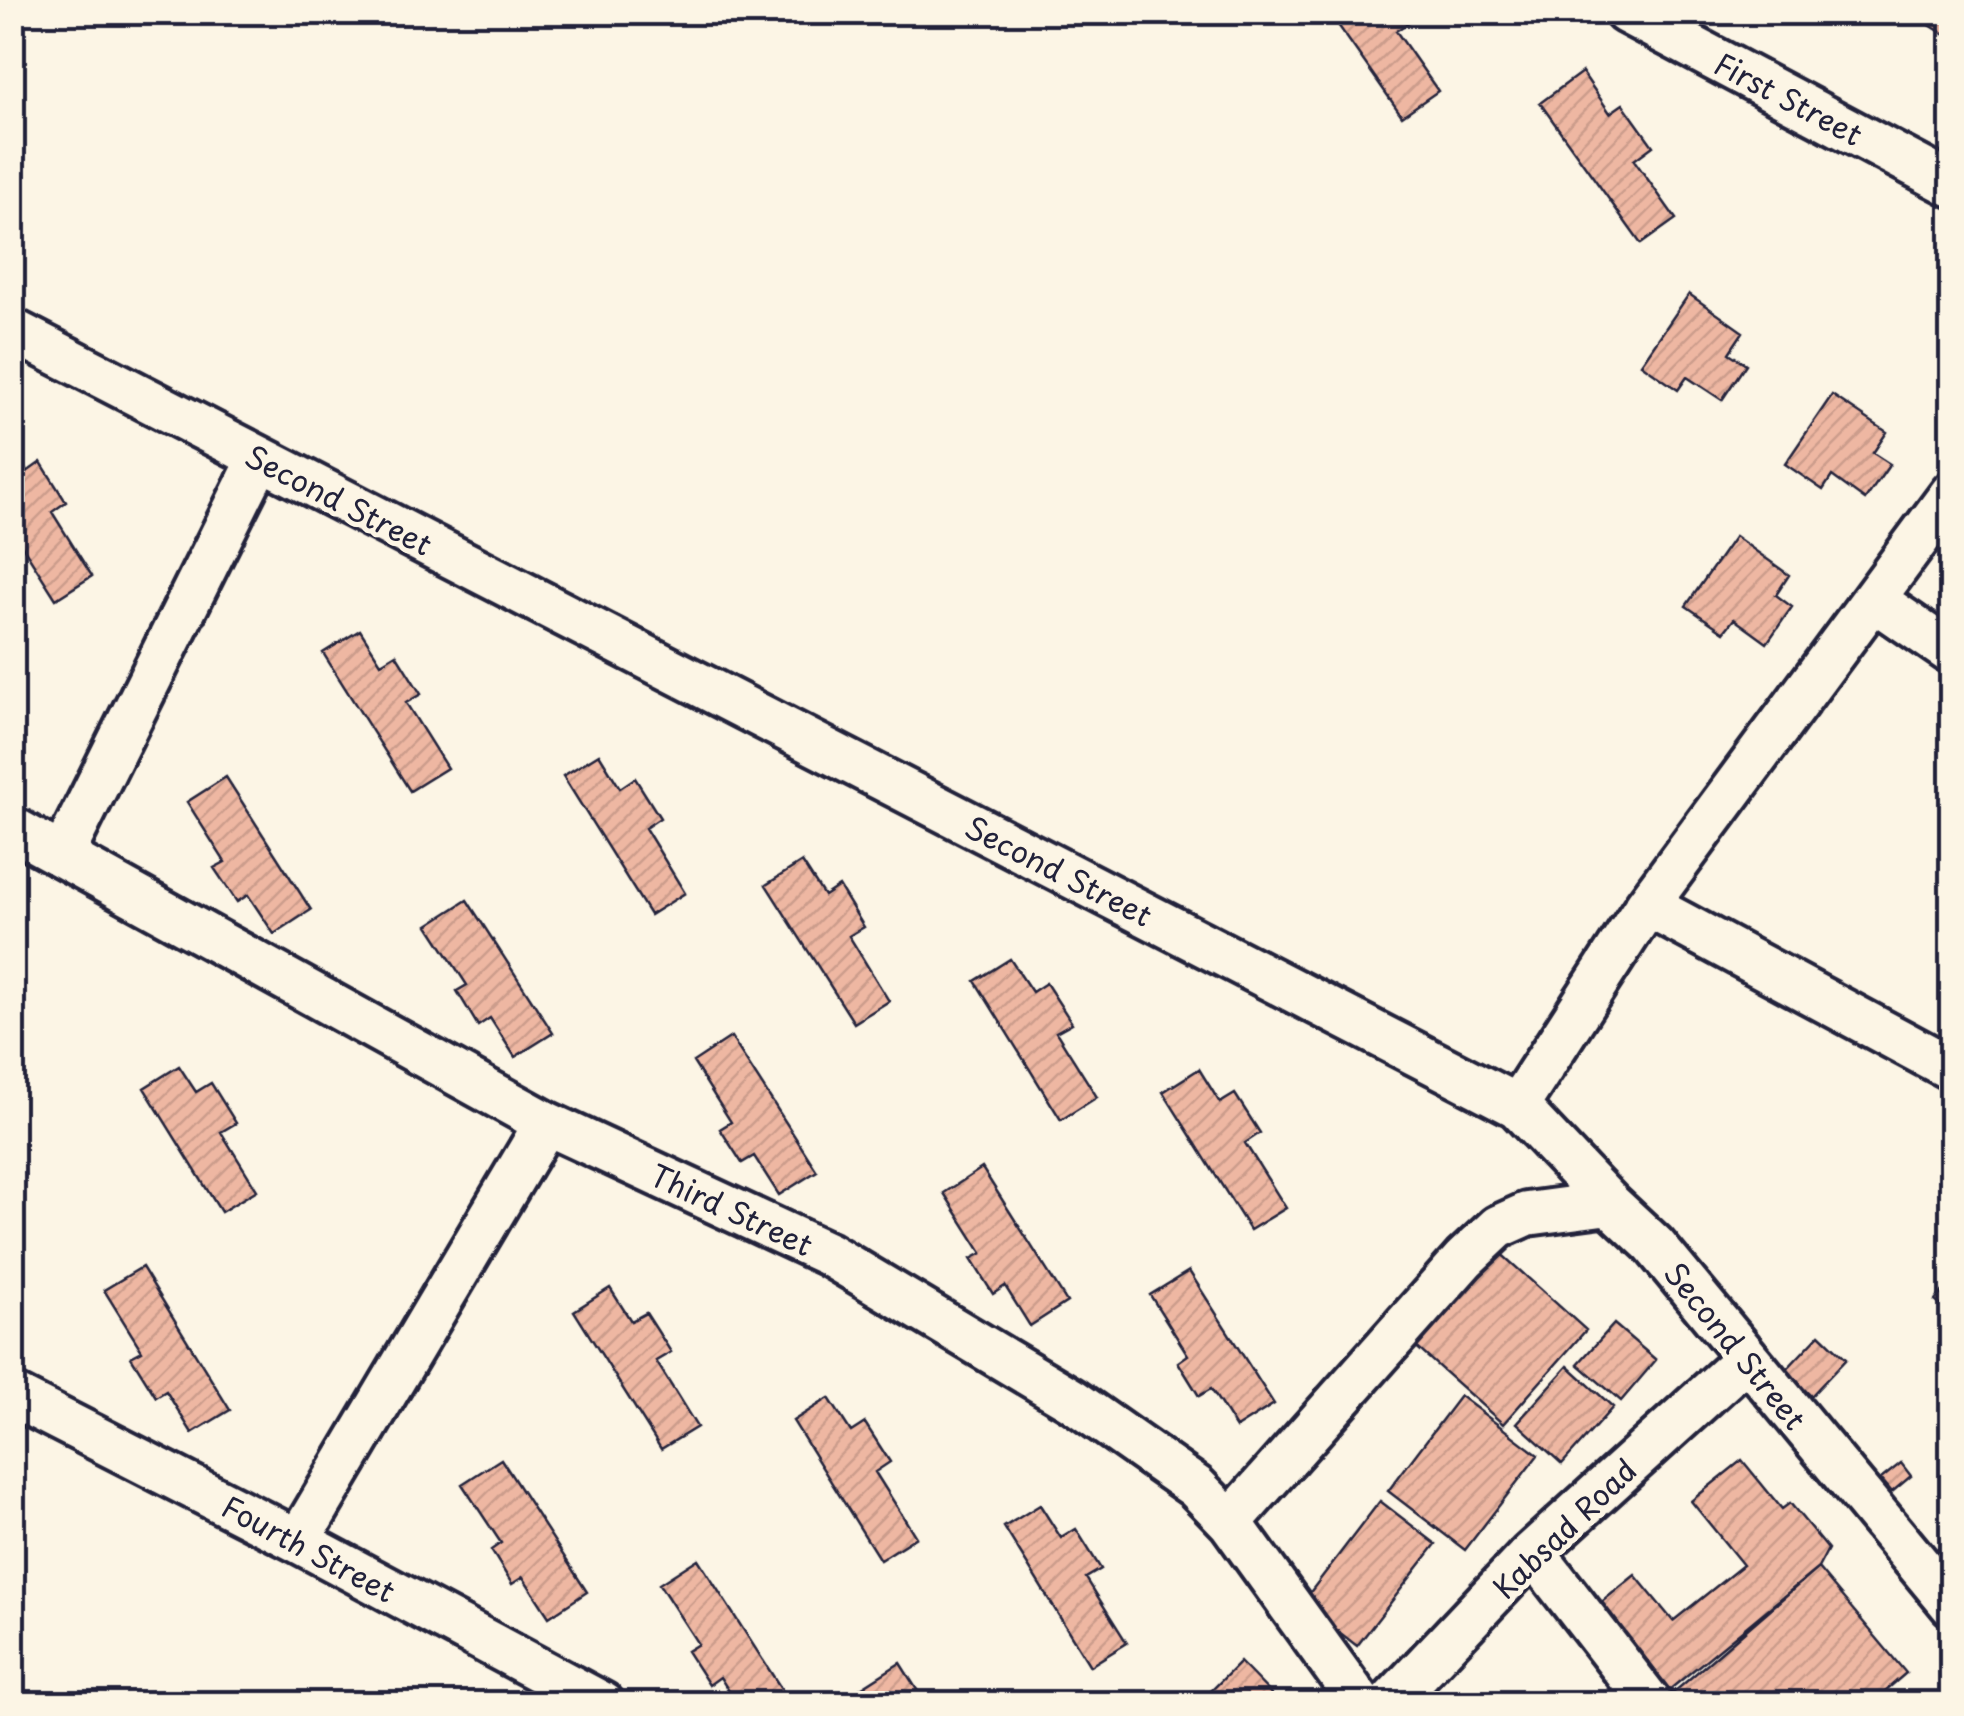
<svg xmlns="http://www.w3.org/2000/svg" width="1964" height="1716" viewBox="0 0 1964 1716" font-family="'Playpen Sans',sans-serif">
	<style>
		.building { fill: url(#building-hatch); stroke: #22223b; stroke-width: 2.5 }
		.lines { fill: none; stroke-linecap: round; stroke-linejoin: round }
		.minor-casing { stroke: #22223b; stroke-width: 50 }
		.minor { stroke: #fcf5e5; stroke-width: 42 }
		.labels { text-anchor: middle; dominant-baseline: central; stroke-width: 10; stroke-linejoin: round; paint-order: stroke }
		.street-label { font-size: 30px; fill: #22223b; stroke: #fcf5e5 }
	</style>
	<defs>
		<pattern id="building-hatch" width="6" height="6" patternUnits="userSpaceOnUse" patternTransform="scale(2.5)"><rect width="6" height="6" fill="#eeb7a2"/><path d="M-1 1l2-2M0 6l6-6M5 7l2-2" fill="none" stroke="#cc9d8c"/></pattern>
	</defs>
	<rect width="100%" height="100%" fill="#fcf5e5"/>
	<filter id="ink" filterUnits="userSpaceOnUse"><feTurbulence type="fractalNoise" baseFrequency=".01" numOctaves="2"/><feDisplacementMap in="SourceGraphic" scale="20" xChannelSelector="R" yChannelSelector="G"/><feConvolveMatrix kernelMatrix="1 2 1 2 8 2 1 2 1" color-interpolation-filters="sRGB"/></filter>
	<g filter="url(#ink)">
		<path class="building" d="M 1329,12 L 1411,12 L 1415,18 L 1396,31 L 1438,91 L 1402,116 Z
			M 1909,12 L 1952,12 L 1952,39 Z
			M 1582,72 L 1610,113 L 1623,104 L 1653,146 L 1634,160 L 1676,219 L 1641,244 L 1540,103 Z
			M 1689,294 L 1743,332 L 1729,353 L 1746,364 L 1722,400 L 1687,377 L 1678,390 L 1641,364 Z
			M 1832,395 L 1887,432 L 1873,453 L 1890,464 L 1865,500 L 1832,476 L 1823,490 L 1785,464 Z
			M 12,449 L 27,472 L 41,462 L 66,502 L 52,512 L 92,576 L 56,599 L 12,530 Z
			M 1735,536 L 1789,575 L 1776,595 L 1792,607 L 1767,643 L 1734,619 L 1724,632 L 1686,606 Z
			M 360,630 L 381,663 L 396,654 L 421,694 L 406,703 L 447,768 L 410,791 L 323,653 Z
			M 599,754 L 620,788 L 635,778 L 660,818 L 645,828 L 685,893 L 650,915 L 563,776 Z
			M 226,777 L 311,910 L 274,934 L 248,895 L 237,902 L 214,868 L 225,862 L 187,802 Z
			M 802,862 L 824,896 L 839,886 L 864,927 L 849,936 L 889,1001 L 854,1023 L 766,885 Z
			M 467,900 L 553,1033 L 515,1057 L 490,1018 L 478,1026 L 457,991 L 467,985 L 428,925 Z
			M 1010,959 L 1032,992 L 1046,983 L 1072,1023 L 1056,1032 L 1097,1097 L 1061,1120 L 975,981 Z
			M 731,1037 L 817,1171 L 779,1195 L 754,1156 L 742,1163 L 720,1129 L 731,1122 L 693,1062 Z
			M 179,1066 L 196,1092 L 211,1083 L 236,1123 L 221,1132 L 257,1190 L 221,1212 L 144,1088 Z
			M 1199,1069 L 1220,1103 L 1235,1094 L 1260,1133 L 1245,1143 L 1286,1208 L 1250,1230 L 1163,1092 Z
			M 982,1168 L 1067,1302 L 1030,1326 L 1005,1286 L 993,1294 L 971,1259 L 982,1253 L 944,1193 Z
			M 1497,1250 L 1586,1330 L 1503,1424 L 1413,1344 Z
			M 142,1267 L 230,1410 L 192,1433 L 166,1391 L 156,1397 L 131,1357 L 142,1351 L 104,1290 Z
			M 1189,1271 L 1274,1404 L 1236,1428 L 1211,1389 L 1199,1396 L 1178,1362 L 1188,1355 L 1150,1295 Z
			M 1952,1280 L 1952,1314 L 1935,1301 Z
			M 610,1288 L 631,1321 L 646,1313 L 671,1352 L 656,1361 L 697,1427 L 661,1449 L 574,1311 Z
			M 1614,1324 L 1656,1360 L 1621,1401 L 1578,1364 Z
			M 1820,1334 L 1846,1359 L 1811,1396 L 1785,1371 Z
			M 1568,1366 L 1613,1407 L 1562,1464 L 1517,1423 Z
			M 1460,1396 L 1538,1455 L 1465,1550 L 1388,1491 Z
			M 829,1398 L 851,1432 L 865,1423 L 890,1462 L 875,1472 L 916,1537 L 880,1560 L 793,1421 Z
			M 501,1459 L 587,1592 L 549,1617 L 523,1577 L 512,1584 L 491,1550 L 501,1543 L 462,1484 Z
			M 1742,1460 L 1782,1509 L 1790,1503 L 1828,1549 L 1818,1568 L 1663,1695 L 1593,1609 L 1635,1575 L 1673,1621 L 1743,1565 L 1691,1501 Z
			M 1901,1463 L 1911,1476 L 1892,1492 L 1881,1479 Z
			M 1380,1501 L 1436,1544 L 1357,1646 L 1302,1603 Z
			M 1040,1505 L 1061,1538 L 1076,1529 L 1101,1569 L 1086,1578 L 1127,1643 L 1090,1666 L 1004,1527 Z
			M 1952,1533 L 1952,1576 L 1930,1557 Z
			M 698,1559 L 784,1693 L 767,1704 L 737,1704 L 720,1677 L 709,1685 L 687,1651 L 698,1644 L 659,1584 Z
			M 1818,1568 L 1906,1673 L 1870,1704 L 1669,1704 L 1666,1699 Z
			M 1240,1662 L 1281,1704 L 1198,1704 Z
			M 900,1663 L 926,1704 L 871,1704 L 861,1688 Z"/>
		<g class="lines">
			<g class="minor-casing">
				<path id="minor" d="M 1626,12 L 1952,185
					M 12,330 L 1517,1106 L 1609,1203 L 1654,1245 L 1952,1605
					M 1875,600 L 1952,653
					M 12,828 L 546,1123 L 828,1254 L 1072,1400 L 1196,1487 L 1230,1522 L 1361,1704
					M 63,854 L 260,458
					M 1647,905 L 1952,1069
					M 1517,1106 L 1647,905 L 1952,493
					M 12,1395 L 298,1541 L 603,1704
					M 1230,1522 L 1464,1259 L 1498,1227 L 1527,1214 L 1609,1203
					M 298,1541 L 546,1123
					M 1531,1554 L 1545,1567 L 1651,1704
					M 1389,1704 L 1531,1554 L 1746,1359"/>
			</g>
			<use href="#minor" class="minor"/>
		</g>
	</g>
	<g class="labels">
		<g class="street-label">
			<text transform="translate(1789 98) rotate(28)">First Street</text>
			<text transform="translate(339 499) rotate(27)">Second Street</text>
			<text transform="translate(1059 870) rotate(27)">Second Street</text>
			<text transform="translate(732 1209) rotate(25)">Third Street</text>
			<text transform="translate(1736 1345) rotate(51)">Second Street</text>
			<text transform="translate(1564 1528) rotate(-44)">Kabsad Road</text>
			<text transform="translate(309 1548) rotate(28)">Fourth Street</text>
		</g>
	</g>
	<rect width="1964" height="1716" fill="none" stroke="#fcf5e5" stroke-width="50"/>
	<rect x="25" y="25" width="1914" height="1666" fill="none" stroke="#22223b" stroke-width="4" filter="url(#ink)"/>
</svg>
